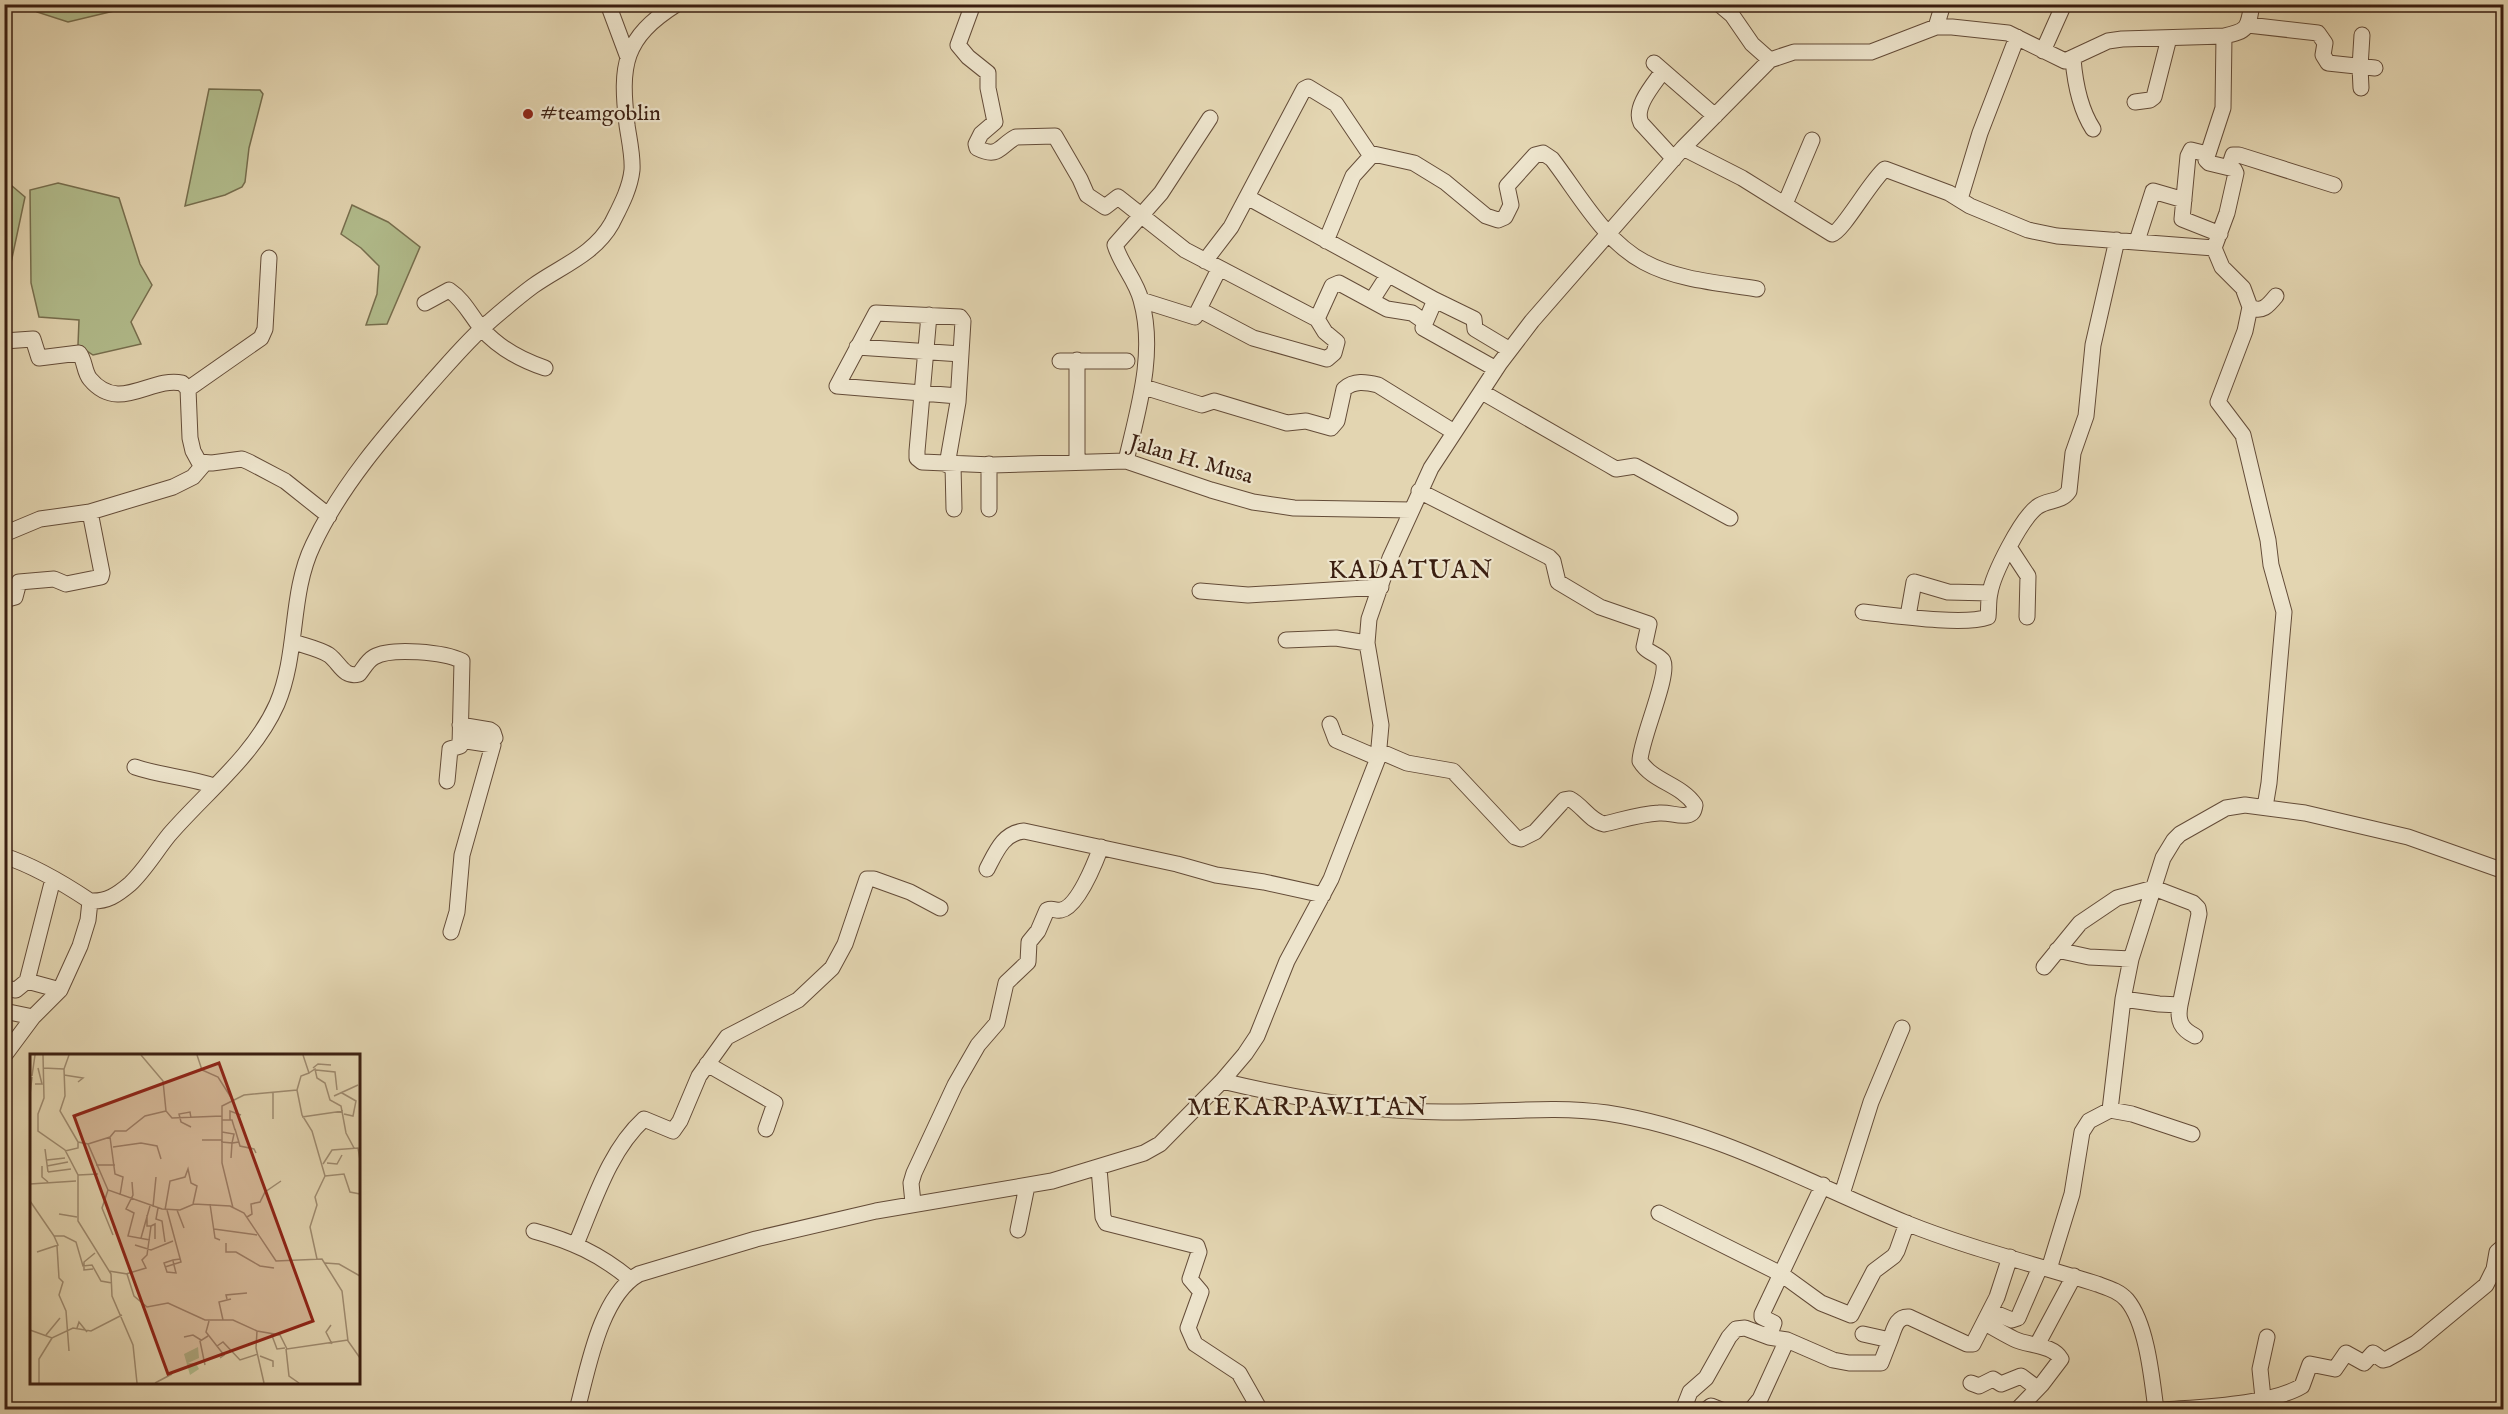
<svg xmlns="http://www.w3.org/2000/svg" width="2508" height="1414" viewBox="0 0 2508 1414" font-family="'IM FELL English',serif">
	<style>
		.green { fill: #b2bd8d; stroke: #766e4e; stroke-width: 1.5 }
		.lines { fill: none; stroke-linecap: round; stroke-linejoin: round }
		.minor-casing { stroke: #644c38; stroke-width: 17 }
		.minor { stroke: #ede4cc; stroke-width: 15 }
		.poi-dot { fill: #8f2418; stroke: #ede4cc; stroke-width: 2 }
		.labels { text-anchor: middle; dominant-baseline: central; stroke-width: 4.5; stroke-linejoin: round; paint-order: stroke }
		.poi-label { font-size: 22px; fill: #3a1e10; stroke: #ede4cc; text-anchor: start }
		.street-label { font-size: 22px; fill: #3a1e10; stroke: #ede4cc }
		.quarter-label { font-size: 26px; letter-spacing: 1.5px; fill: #3a1e10; stroke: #ede4cc }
		.inset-road { fill: none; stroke: #9f8c71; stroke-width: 1.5 }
		.view { fill: #8f2418; fill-opacity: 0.15; stroke: #8f2418; stroke-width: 3 }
		.inset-edge { fill: none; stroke: #3a1e10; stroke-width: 3 }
	</style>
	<rect width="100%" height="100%" fill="#e3d5b1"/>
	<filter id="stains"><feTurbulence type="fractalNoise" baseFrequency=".00333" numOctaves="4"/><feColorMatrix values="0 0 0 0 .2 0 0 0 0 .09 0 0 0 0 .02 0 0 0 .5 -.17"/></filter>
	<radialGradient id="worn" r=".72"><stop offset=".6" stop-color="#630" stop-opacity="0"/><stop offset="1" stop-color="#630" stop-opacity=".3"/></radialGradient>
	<path class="green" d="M 37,5 L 37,4 L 139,5 L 68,22 L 37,12 Z
		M 209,89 L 260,90 L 263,94 L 249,148 L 245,182 L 242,187 L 225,195 L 185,206 Z
		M 5,180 L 25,197 L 8,277 L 5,279 Z
		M 58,183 L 119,198 L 140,264 L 152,285 L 131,322 L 141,344 L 93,355 L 78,345 L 79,320 L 39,317 L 31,283 L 30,190 Z
		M 352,205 L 388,222 L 420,247 L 387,324 L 366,325 L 377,294 L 379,266 L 361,248 L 341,234 Z"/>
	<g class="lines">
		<g class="minor-casing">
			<path id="minor" d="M 608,4 L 627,55
				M 973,4 L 958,45 L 968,57 L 988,73 L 988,88 L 995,122 L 981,134 L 976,144 L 977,148 C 999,159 999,146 1016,137 L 1055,136 L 1080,179 L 1087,195 L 1105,207 L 1118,197 L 1185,250 L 1317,319 L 1332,286 L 1339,283 L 1387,309 L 1412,313 L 1425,322
				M 1719,4 L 1732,15 L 1752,44 L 1770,60
				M 2248,25 L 2318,33 L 2325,43 L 2323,55 L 2328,63 L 2375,68
				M 1936,27 L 1943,4
				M 2224,36 L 2223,108 L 2206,160 L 2209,163 L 2234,169 L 2236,173 L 2227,213 L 2214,248 L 2222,267 L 2243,288 L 2250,307 L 2245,331 L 2218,402 L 2243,435 L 2268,540 L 2271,565 L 2284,612 L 2269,783 L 2265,807
				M 2043,51 L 2064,4
				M 2073,59 C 2075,83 2080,109 2093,129
				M 1654,63 L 1715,116
				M 1663,71 C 1654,84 1633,107 1641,123 L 1674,159
				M 2361,88 L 2360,67 L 2362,35
				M 2135,102 L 2150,100 L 2154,97 L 2169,38
				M 1683,148 L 1742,178 L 1832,234 C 1843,231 1871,180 1885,169 L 1949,193 L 1970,206 L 2028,230 L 2057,236 L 2214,248
				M 2207,154 L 2191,150 L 2188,156 L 2182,219 L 2220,234
				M 2229,167 L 2233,155 L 2239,155 L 2334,185
				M 1247,197 L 1435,300 L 1423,328 L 1496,369
				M 1960,199 L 1980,133 L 2017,37
				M 1785,204 L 1812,140
				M 1326,241 L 1353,176 L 1372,155
				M 2137,241 L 2153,191 L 2184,200
				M 1205,261 L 1231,227 L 1304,89 L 1308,87 L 1336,104 L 1369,153 L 1414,163 L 1445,182 L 1486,216 L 1498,220 L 1505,217 L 1511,205 L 1507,186 L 1535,155 L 1543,153 L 1552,159 C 1579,194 1604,241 1644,262 C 1677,280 1720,283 1757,289
				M 1141,300 L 1195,317 L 1219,269
				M 1372,300 L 1388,275
				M 1435,300 L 1474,319 L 1475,329 L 1510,350
				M 425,303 L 449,290 C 464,300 471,316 482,329 C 500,349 521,360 545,368
				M 2250,307 C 2262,313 2268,306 2276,296
				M 1200,310 L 1253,338 L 1327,359 L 1334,353 L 1337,342 L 1325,332 L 1317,319
				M 929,315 L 917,451 L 917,458 L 922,462 L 992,465 L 1126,461 L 1211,490 L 1253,502 L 1294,508 L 1411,510
				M 4,341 L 33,339 L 39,358 L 79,353 C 85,360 84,372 90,379 C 119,414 151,376 182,383 L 188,389 L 190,438 L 193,451 L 199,462 L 212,463 L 242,459 L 249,462 L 285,481 L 329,516
				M 857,347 L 961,354
				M 1077,360 L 1077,462
				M 1060,361 L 1127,361
				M 1144,387 L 1202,405 L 1214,401 L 1287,423 L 1306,421 L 1331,428 L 1337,421 L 1344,389 C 1354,380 1366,382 1378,385 L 1454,432
				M 188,389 L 261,338 L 265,329 L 269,258
				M 1482,392 L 1609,465 L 1616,469 L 1635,466 L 1730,518
				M 1126,461 C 1138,409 1156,353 1141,300 C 1136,280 1121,265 1115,245 L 1161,193 L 1210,118
				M 947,465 L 958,402 L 963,321 L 960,317 L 876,313 L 837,386 L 958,396
				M 953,465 L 954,509
				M 989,509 L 989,464
				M 4,534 L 40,519 L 90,512 L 173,487 L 193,477 L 205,463
				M 2009,547 L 2028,576 L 2027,617
				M 1200,591 L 1248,595 L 1381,587
				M 4,600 L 15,597 L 19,582 L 54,579 L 66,584 L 101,577 L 102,573 L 90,512
				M 1863,612 C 1891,615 1963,626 1988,617 C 1989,609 1988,601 1990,593 C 1993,574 2021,519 2037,507 C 2047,499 2061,503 2069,491 L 2073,453 L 2086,416 L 2093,345 L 2117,240
				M 1908,616 L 1914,582 L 1948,592 L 1990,593
				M 1286,640 L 1336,638 L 1367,643
				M 294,642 C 305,646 320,649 329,655 C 340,663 343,678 359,674 C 364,668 367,661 374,657 C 391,647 445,652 462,661 L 460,746 L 450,749 L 447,781
				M 1330,724 L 1336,740 L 1378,758
				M 460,725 L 490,730 L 493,732 L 495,738
				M 1379,751 L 1407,763 L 1453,771 L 1515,837 L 1521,839 L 1535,832 L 1564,800 L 1570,799 C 1582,805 1590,821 1604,824 C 1622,820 1640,814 1659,813 C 1669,812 1679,817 1687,815 C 1693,814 1694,811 1695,805 C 1681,784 1653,782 1640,761 C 1640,741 1670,675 1663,661 C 1659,655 1649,653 1644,647 L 1649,624 L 1600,607 L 1558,582 L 1553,561 L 1549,557 L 1419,491
				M 135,767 C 161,776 188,777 214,786
				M 4,856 C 35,866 63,883 90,901
				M 987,869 C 996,852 1003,833 1024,831 L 1177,864 L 1216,875 L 1264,882 L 1323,895
				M 451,932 L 457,912 L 462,855 L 493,745 L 460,740
				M 2057,950 L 2089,957 L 2131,959
				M 2044,967 L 2080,923 L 2117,898 L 2154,888 L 2193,903 L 2198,908 L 2199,914 L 2180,1005 L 2159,1004 L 2123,999
				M 27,981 L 53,879
				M 4,988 L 16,990 L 27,981 L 60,990
				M 2180,1005 C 2177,1021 2181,1029 2195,1036
				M 4,1011 L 33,1017
				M 4,1056 L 33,1017 L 60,990 L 80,946 L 88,920 L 90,901 C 107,902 117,895 130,884 C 145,870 156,851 169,835 C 205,793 254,756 277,704 C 299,652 289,595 313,545 C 341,485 387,433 430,384 C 449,363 467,341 489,322 C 503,310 518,297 533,286 C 561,266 594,255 612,223 C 620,207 630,189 632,170 C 633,156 629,139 627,125 C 620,65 623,38 677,4
				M 707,1064 L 775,1103 L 766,1129
				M 1222,1081 C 1293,1098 1369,1112 1443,1112 C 1497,1113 1553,1105 1607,1113 C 1716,1130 1806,1182 1906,1223 C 1968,1248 2034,1264 2097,1284 C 2108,1288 2119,1291 2127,1300 C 2147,1324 2152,1379 2156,1410
				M 2110,1110 L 2132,1114 L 2192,1134
				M 1099,1168 L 1103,1217 L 1106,1223 L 1197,1246 L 1199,1252 L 1190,1279 L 1201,1292 L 1188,1328 L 1195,1344 L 1239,1373 L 1260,1410
				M 1842,1194 L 1871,1102 L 1902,1028
				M 913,1203 L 911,1183 L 914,1173 L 955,1085 L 978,1045 L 997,1023 L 1006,983 L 1028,962 L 1029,942 L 1038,931 L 1047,910 C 1053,908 1056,911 1061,910 C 1078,907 1095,863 1101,847
				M 1659,1213 L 1781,1274 L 1823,1185
				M 1018,1230 L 1027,1186
				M 534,1231 C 571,1241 600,1254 630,1279
				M 576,1244 C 594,1202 609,1151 644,1119 L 673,1131 L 680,1121 L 699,1076 L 727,1037 L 798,1000 L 832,968 L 845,944 L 867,879 L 874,879 L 910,892 L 940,908
				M 2049,1269 L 2072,1194 L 2082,1132 L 2089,1121 L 2110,1110 L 2123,999 L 2131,959 L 2163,858 L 2174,840 L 2180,834 L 2226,808 L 2245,805 L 2305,813 L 2408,837 L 2504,871
				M 1990,1311 L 2012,1320 L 2018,1318 L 2040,1267
				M 1985,1323 C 1994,1328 2004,1334 2014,1339 C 2028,1346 2052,1344 2061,1359 L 2042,1384 L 2017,1410
				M 1863,1334 L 1890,1340 C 1894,1330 1896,1316 1909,1317 L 1967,1344 L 1973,1344 L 1997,1297 L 2010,1257
				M 1769,1337 L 1774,1323 L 1762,1317 L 1762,1314 L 1781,1274 L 1821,1303 L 1851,1315 L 1874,1271 L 1894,1256 L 1897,1251 L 1907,1223
				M 2037,1345 L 2074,1276
				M 1971,1383 L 1979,1386 L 1993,1379 L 2001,1384 L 2021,1376 L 2037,1388
				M 2263,1398 L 2260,1369 L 2267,1337
				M 577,1410 C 588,1369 600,1296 639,1274 L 756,1239 L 876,1211 L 1052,1181 L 1144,1153 L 1160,1144 L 1222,1081 L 1245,1054 L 1257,1036 L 1287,961 L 1331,879 L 1378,758 L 1381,725 L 1367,643 L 1369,619 L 1390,558 L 1431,468 L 1500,363 L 1532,321 L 1683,148 L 1770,60 L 1794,52 L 1871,52 L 1936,27 L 1952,27 L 2008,33 L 2065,61 L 2108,41 L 2122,39 L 2224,36 C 2248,31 2248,28 2252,4
				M 1683,1410 L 1690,1392 L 1706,1378 L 1729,1337 L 1736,1329 L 1745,1328 L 1769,1337 L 1787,1340 L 1833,1360 L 1849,1363 L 1881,1363 L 1890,1340
				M 1706,1410 L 1711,1406 L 1721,1410
				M 1751,1410 L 1760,1399 L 1787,1340
				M 2163,1410 C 2201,1407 2270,1405 2302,1386 L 2310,1364 L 2335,1369 L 2346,1353 L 2364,1363 L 2373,1353 L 2383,1360 L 2387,1359 L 2416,1343 L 2486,1285 L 2494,1269 L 2497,1252 L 2504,1246"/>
		</g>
		<use href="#minor" class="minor"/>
	</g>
	<circle class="poi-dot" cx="528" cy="114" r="6"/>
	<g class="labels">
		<g class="poi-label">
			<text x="540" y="114">#teamgoblin</text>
		</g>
		<g class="street-label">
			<text transform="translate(1191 460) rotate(16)">Jalan H. Musa</text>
		</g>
		<g class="quarter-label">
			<text x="1411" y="570">KADATUAN</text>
			<text x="1308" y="1107">MEKARPAWITAN</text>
		</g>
	</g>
	<g transform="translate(30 1054)">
		<rect width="330" height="330" fill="#e3d5b1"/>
		<path d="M 168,293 L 169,304 L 158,309 L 166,309 L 169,315 L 160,321 L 154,300 Z" fill="#b2bd8d"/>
		<path class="inset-road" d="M 13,1 L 14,44 L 8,60 L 8,77 L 35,96 L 48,121 L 48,167 L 81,220 L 82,242 L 103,291 L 107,329M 39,1 L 34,15 L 35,42 L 30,57 L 48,88 L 58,90 L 78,136 L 132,155 L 150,156 L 164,150 L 200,152 L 214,159 L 246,207 L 292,205 L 312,237 L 318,287 L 330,304M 111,1 L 133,27 L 136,57 L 142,64 L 192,62M 167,1 L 172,16 L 188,23 L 202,45M 13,14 L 34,15M 283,14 L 288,10 L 301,11M 286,16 L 305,18 L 307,36M 279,19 L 285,15 L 287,24 L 295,29 L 300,46 L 311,52 L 316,79 L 324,94M 34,21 L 53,24 L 48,28M 2,22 L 5,1M 5,30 L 12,30 L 8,14M 267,36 L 272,61 L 282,77 L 295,122 L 285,143 L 287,151 L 280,173 L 287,205M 312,39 L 326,47 L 323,62 L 314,60M 0,41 L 2,23M 304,42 L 328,31M 272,63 L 313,57M 243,65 L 243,39M 192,66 L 202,66 L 205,76M 200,66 L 200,57 L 211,61M 161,73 L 151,68 L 149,60 L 160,58 L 161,64M 205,75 L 210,92 L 224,95 L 226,99M 192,78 L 204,80 L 202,89 L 209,88M 80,83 L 85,120 L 93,123 L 90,141M 172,86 L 192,86M 191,88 L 202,89 L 201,104M 58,90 L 80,83 L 85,77 L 96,77 L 115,62 L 136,57M 83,93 L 111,89 L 127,92 L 131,105M 15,95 L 18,118M 35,97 L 48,94 L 48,88M 17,106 L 35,104M 297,109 L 307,110 L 312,101M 293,110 L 302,96 L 328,94 L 330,106M 66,111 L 85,111M 12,112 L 12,123 L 18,128M 17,112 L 38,108M 18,118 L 41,115M 48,121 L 68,120M 295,122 L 314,120 L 320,138 L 330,140M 102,128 L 103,141 L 96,155 L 104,159 L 98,182 L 120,186M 0,130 L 46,127M 78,136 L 72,154 L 83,181M 0,147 L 24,182 L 34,182 L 46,188 L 53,212 L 62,211 L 71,227 L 82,229M 180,150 L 185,184 L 190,186M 123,153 L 126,123M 128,154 L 126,165 L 132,167 L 135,188M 203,154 L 192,109 L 192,52 L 214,41 L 267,36 L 271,22 L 279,19 L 273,1M 135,156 L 140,127 L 155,123 L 158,115 L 161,129 L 167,132 L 163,150M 147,156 L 154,174M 29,160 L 47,163M 217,163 L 222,160 L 221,150 L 230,148 L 235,138 L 251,127M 121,172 L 125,170 L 125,185M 184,175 L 227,181M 111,184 L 120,152M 196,189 L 196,198 L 206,198 L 230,212 L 244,214M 105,191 L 121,196 L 143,187M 27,192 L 29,224 L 33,228 L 29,241 L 36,257 L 39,297M 7,198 L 28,191 L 24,182M 143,207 L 146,219 L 137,218 L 134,209 L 143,206 L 150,205M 295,209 L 309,210 L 330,222M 135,213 L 151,208 L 137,156M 63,215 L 54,216 L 54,208 L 65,199M 79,217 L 97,220 L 104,242 L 117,253 L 138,249 L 175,266 L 203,266 L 227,277 L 250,281 L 257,295 L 318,286M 96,220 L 116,214 L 112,206 L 117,201 L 121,172 L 117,172 L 117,161M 197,245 L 196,241 L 217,239M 193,266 L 189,248 L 201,245M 179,267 L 176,278 L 194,301 L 190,304M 301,271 L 296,278 L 302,290M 47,274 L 49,268 L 57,278M 0,276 L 22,284 L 43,274 L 61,277 L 92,261M 227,277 L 226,294 L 234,329M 241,279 L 247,295 L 255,294M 16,281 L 30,264M 154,283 L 163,281 L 171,286M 187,292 L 193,288 L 210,306 L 228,300M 256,295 L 259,322 L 269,329M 230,302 L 243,307 L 243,313M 175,311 L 170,287 L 178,282M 9,329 L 9,305 L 22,284M 125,329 L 142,320"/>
		<path class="view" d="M 189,9 L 283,267 L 138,320 L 44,62 Z"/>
		<rect width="330" height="330" class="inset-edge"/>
	</g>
	<rect width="2508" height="1414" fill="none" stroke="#e3d5b1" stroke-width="24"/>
	<rect x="6" y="6" width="2496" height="1402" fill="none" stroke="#3a1e10" stroke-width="3"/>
	<rect x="12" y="12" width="2484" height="1390" fill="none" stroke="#3a1e10" stroke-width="1.5"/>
	<rect width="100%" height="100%" filter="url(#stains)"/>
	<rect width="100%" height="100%" fill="url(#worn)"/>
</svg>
